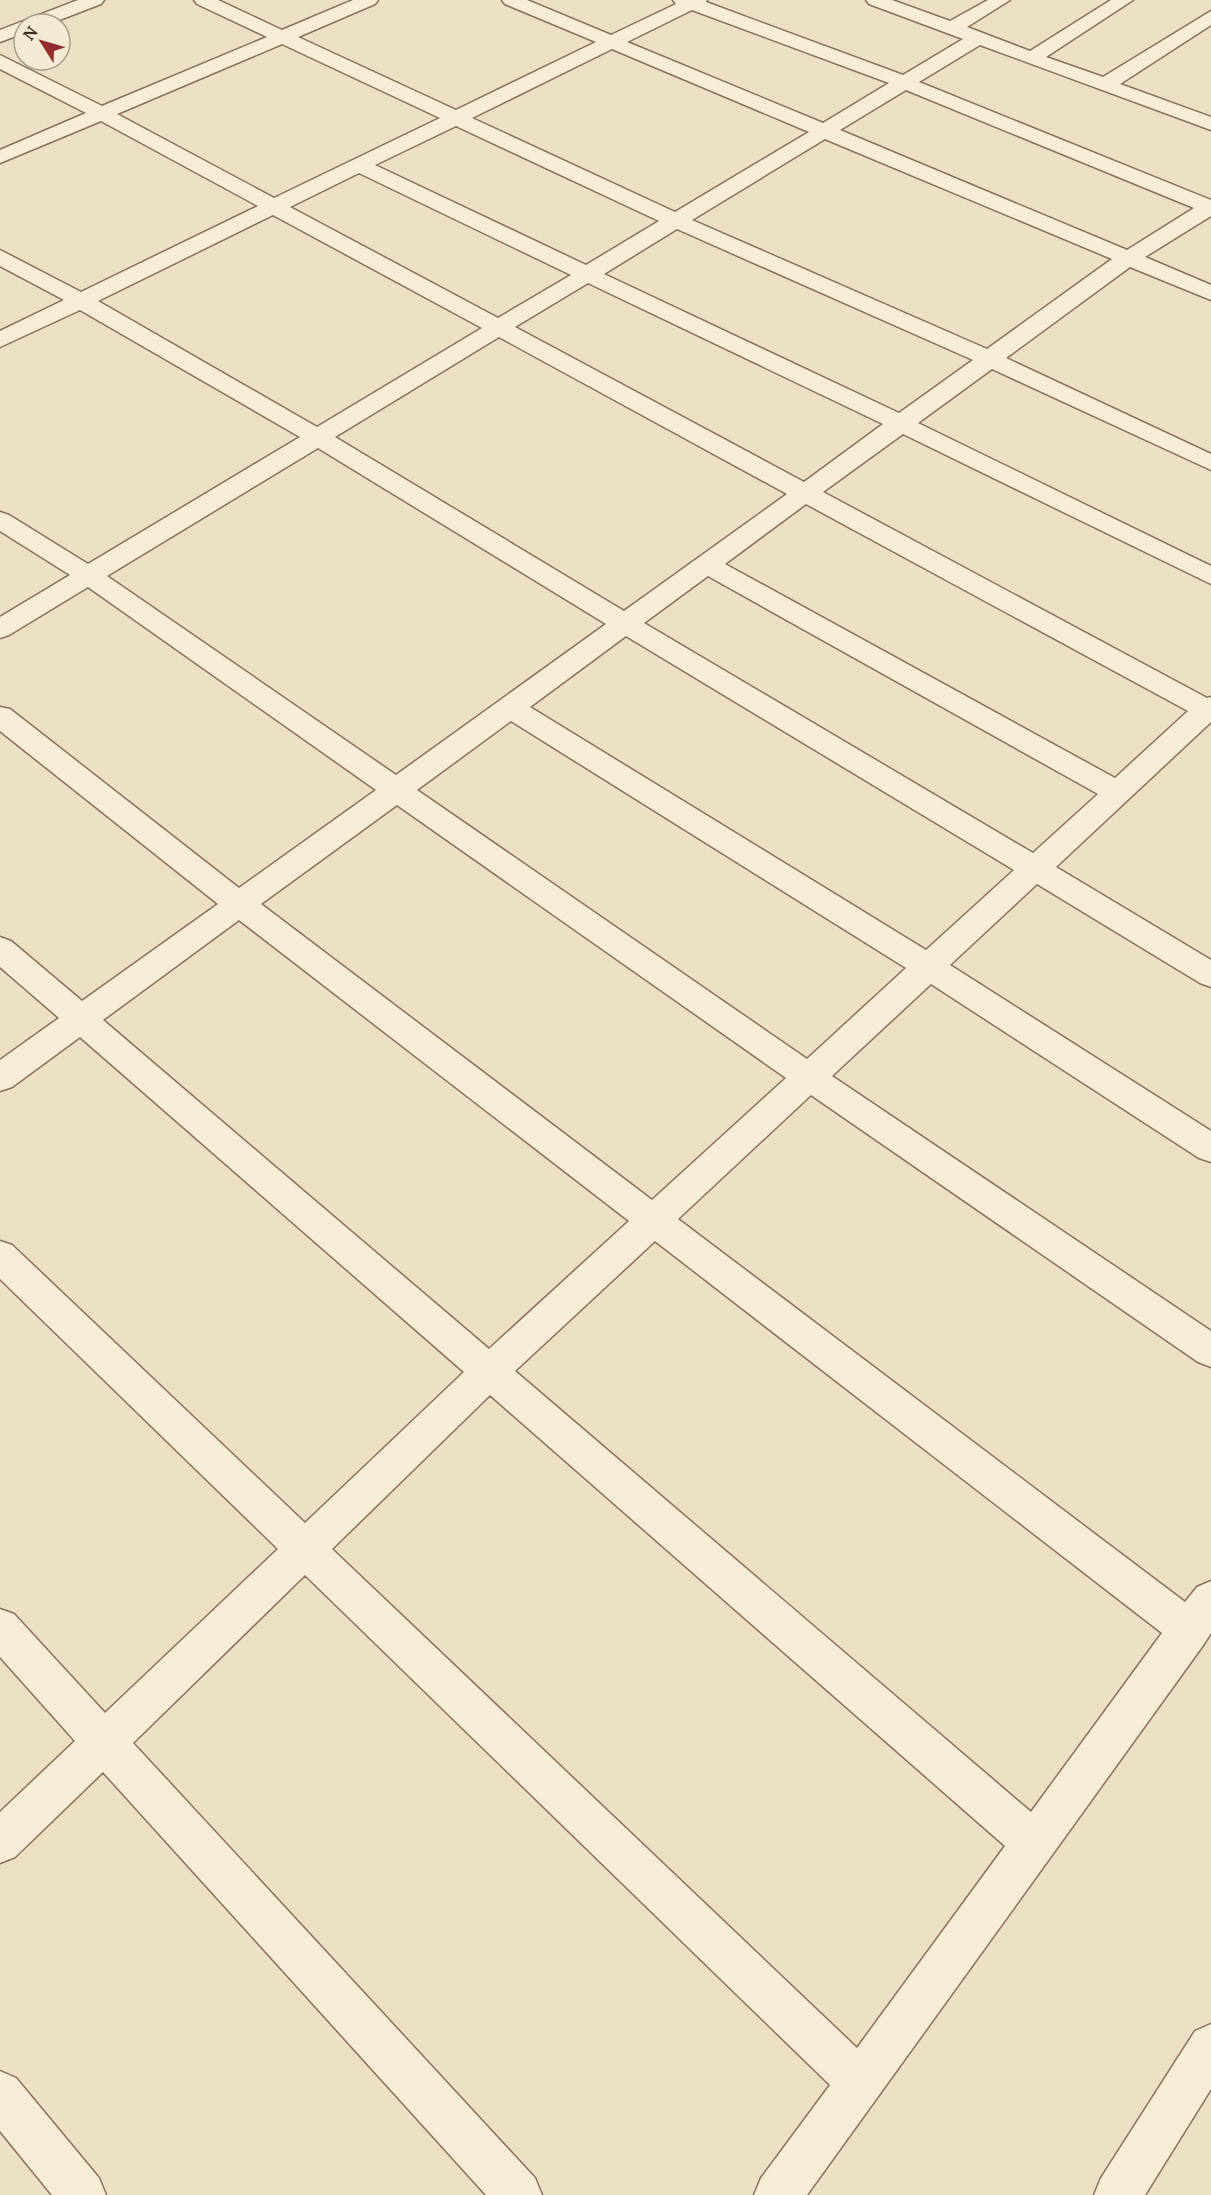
<svg xmlns="http://www.w3.org/2000/svg" width="1211" height="2195" viewBox="0 0 1211 2195" font-family="'PT Serif',serif">
	<style>
		.lines { fill: none; stroke-linecap: round; stroke-linejoin: round }
		.street-casing { stroke: #86725b; stroke-width: 3 }
		.street { fill: #f7edd7; fill-rule: evenodd }
	</style>
	<rect width="100%" height="100%" fill="#ece0c4"/>
	<g class="lines">
		<g class="street-casing">
			<path id="street" d="M 78,0 L 104,0 L 101,4 L 49,24 L 24,24 L 24,33 L 0,42 L 0,30 Z
				M 194,0 L 218,0 L 282,30 L 353,0 L 378,0 L 375,4 L 298,37 L 456,110 L 596,42 L 505,4 L 502,0 L 527,0 L 611,35 L 676,4 L 673,0 L 707,0 L 706,2 L 903,75 L 963,39 L 869,4 L 866,0 L 892,0 L 950,21 L 988,0 L 1010,0 L 967,27 L 1030,51 L 1111,0 L 1133,0 L 1046,57 L 1103,77 L 1211,11 L 1211,25 L 1120,84 L 1211,117 L 1211,130 L 980,45 L 919,82 L 1211,200 L 1211,216 L 1145,257 L 1211,285 L 1211,300 L 1130,267 L 1006,358 L 1211,454 L 1211,470 L 992,369 L 918,423 L 1211,566 L 1211,584 L 903,434 L 823,492 L 1207,698 L 1211,697 L 1211,722 L 1056,867 L 1211,960 L 1211,987 L 1200,983 L 1037,884 L 950,965 L 1211,1131 L 1211,1162 L 1199,1158 L 931,984 L 832,1076 L 1211,1331 L 1211,1367 L 1198,1362 L 811,1095 L 678,1219 L 1185,1602 L 1197,1587 L 1211,1581 L 1211,1633 L 1204,1644 L 807,2195 L 754,2195 L 761,2178 L 830,2085 L 305,1575 L 133,1743 L 535,2178 L 542,2195 L 486,2195 L 103,1772 L 15,1857 L 0,1863 L 0,1812 L 75,1741 L 0,1657 L 0,1609 L 14,1614 L 105,1713 L 278,1549 L 0,1279 L 0,1241 L 12,1245 L 305,1523 L 464,1372 L 80,1037 L 12,1087 L 0,1091 L 0,1060 L 59,1018 L 0,967 L 0,937 L 11,941 L 82,1001 L 218,904 L 0,731 L 0,707 L 10,709 L 239,888 L 376,790 L 88,587 L 9,635 L 0,638 L 0,617 L 70,575 L 0,531 L 0,512 L 9,515 L 88,564 L 300,437 L 80,310 L 0,347 L 0,331 L 64,300 L 0,266 L 0,250 L 81,292 L 258,206 L 101,121 L 0,163 L 0,150 L 86,113 L 0,69 L 0,55 L 102,106 L 267,37 L 197,4 ZM 692,10 L 889,83 L 823,123 L 627,42 ZM 282,44 L 440,118 L 274,198 L 117,114 ZM 612,49 L 809,132 L 675,212 L 472,118 ZM 906,90 L 1194,208 L 1127,250 L 840,130 ZM 456,126 L 659,221 L 586,265 L 375,165 ZM 825,139 L 1112,259 L 987,349 L 692,220 ZM 359,173 L 571,275 L 498,318 L 290,207 ZM 273,215 L 482,328 L 317,427 L 98,301 ZM 677,229 L 973,360 L 899,413 L 604,274 ZM 588,283 L 883,424 L 804,482 L 515,327 ZM 499,337 L 787,494 L 624,611 L 335,437 ZM 318,448 L 606,624 L 396,775 L 107,576 ZM 806,504 L 1188,711 L 1115,778 L 725,564 ZM 708,576 L 1098,794 L 1033,853 L 644,623 ZM 626,636 L 1014,870 L 926,950 L 530,707 ZM 511,721 L 906,968 L 807,1059 L 417,790 ZM 397,805 L 786,1078 L 652,1200 L 261,904 ZM 239,920 L 629,1221 L 489,1349 L 103,1020 ZM 655,1241 L 1162,1633 L 1031,1812 L 515,1371 ZM 490,1395 L 1005,1846 L 857,2048 L 332,1549 Z
				M 1211,2024 L 1211,2089 L 1145,2195 L 1094,2195 L 1101,2178 L 1195,2031 Z
				M 0,2071 L 16,2078 L 99,2178 L 106,2195 L 52,2195 L 0,2131 Z"/>
		</g>
		<use href="#street" class="street"/>
	</g>
	<g transform="translate(42 42) rotate(307)"><circle r="28" fill="#f4ead3" stroke="#a89d8b" stroke-width="1.5"/>
	<path d="M0-4.5L10 22L0 15L-10 22Z" fill="#932e2f"/>
	<text y="-9" font-size="16" font-weight="bold" text-anchor="middle" fill="#372a1f">N</text>
	</g>
</svg>
